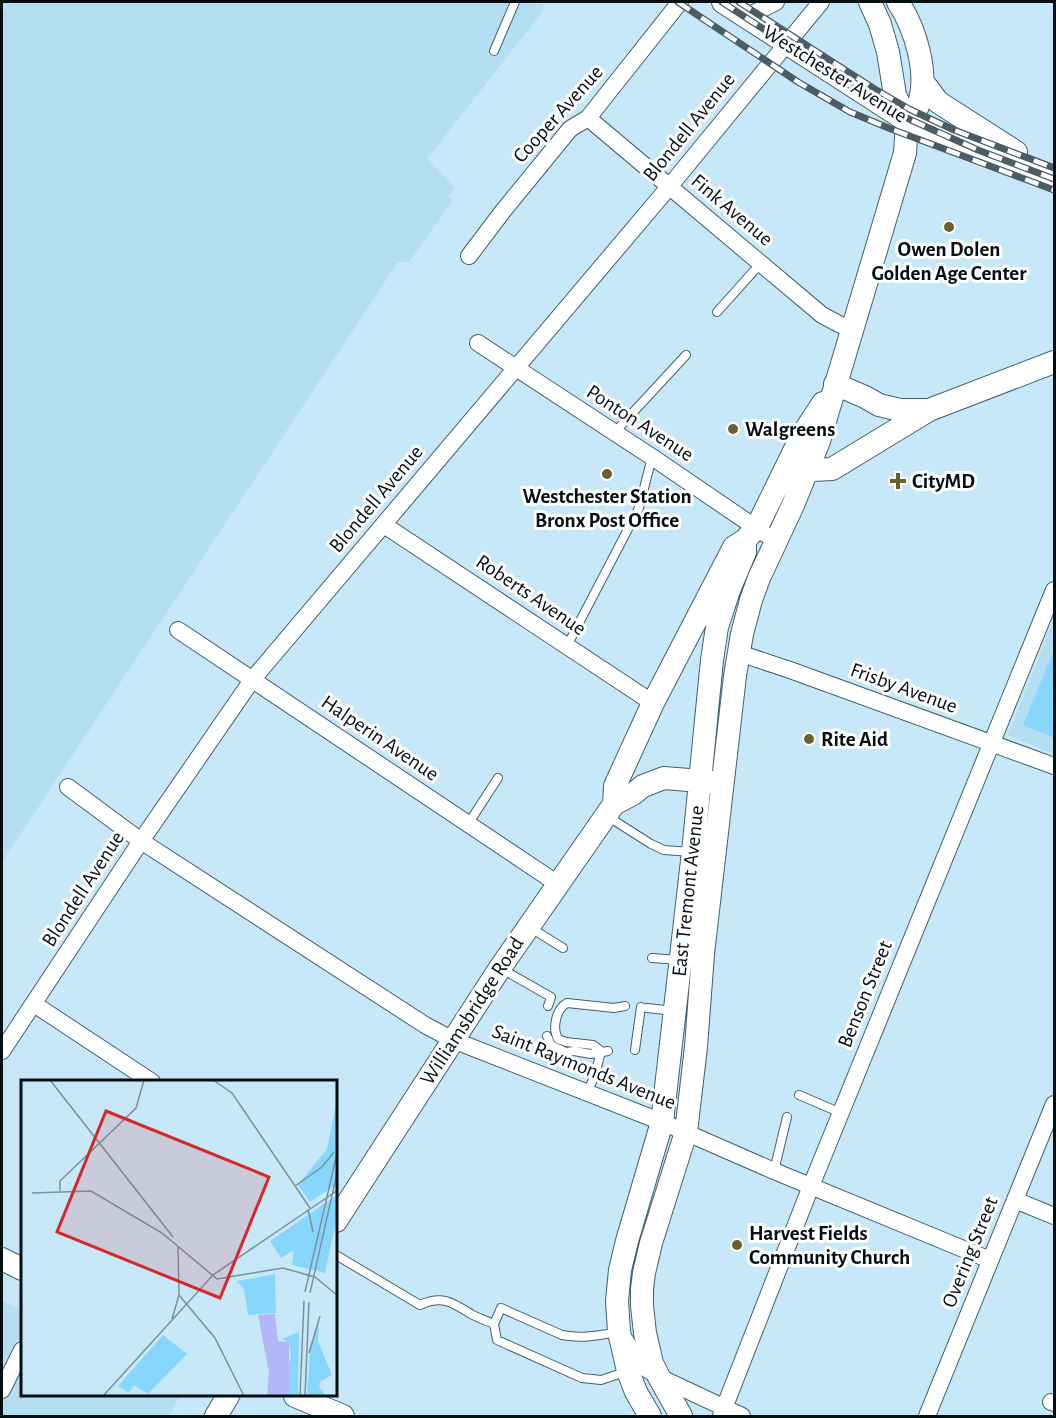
<svg xmlns="http://www.w3.org/2000/svg" width="1056" height="1418" viewBox="0 0 1056 1418" font-family="'Alegreya Sans',sans-serif">
	<style>
		.built { fill: #b4def2 }
		.green { fill: #87d7fd }
		.lines { fill: none; stroke-linecap: round; stroke-linejoin: round }
		.lane-casing { stroke: #42606e; stroke-width: 10 }
		.street-casing { stroke: #42606e; stroke-width: 18 }
		.secondary-casing { stroke: #42606e; stroke-width: 24 }
		.lane { stroke: #fff; stroke-width: 8 }
		.street { stroke: #fff; stroke-width: 16 }
		.secondary { stroke: #fff; stroke-width: 22 }
		.rail-casing { stroke: #4a5d66; stroke-width: 7 }
		.rail { stroke: #fff; stroke-width: 4.5; stroke-dasharray: 14; stroke-linecap: butt }
		.poi-dot { fill: #67612e; stroke: #fff; stroke-width: 2 }
		.labels { text-anchor: middle; dominant-baseline: central; stroke-width: 6; stroke-linejoin: round; paint-order: stroke }
		.street-label { font-size: 21px; fill: #030e13; stroke: #fff }
		.poi-label { font-size: 21px; font-weight: bold; fill: #030e13; stroke: #fff; text-anchor: start }
		.inset-road { fill: none; stroke: #79919d; stroke-width: 1.5 }
		.view { fill: #d62828; fill-opacity: 0.15; stroke: #d62828; stroke-width: 3 }
		.inset-edge { fill: none; stroke: #030e13; stroke-width: 3 }
	</style>
	<rect width="100%" height="100%" fill="#c7e8f9"/>
	<path class="built" d="M 2,2 L 544,2 L 542,12 L 427,159 L 455,187 L 448,196 L 453,200 L 409,262 L 398,262 L 2,862 Z
		M 1054,619 L 1054,754 L 1008,735 Z
		M 2,1301 L 22,1310 L 22,1396 L 180,1396 L 169,1416 L 2,1416 Z"/>
	<path class="green" d="M 1054,650 L 1054,738 L 1023,725 Z"/>
	<g class="lines">
		<g class="lane-casing">
			<path id="lane" d="M 494,51 L 515,2
				M 717,312 L 761,263
				M 614,433 L 686,355
				M 567,646 L 639,508 L 652,457
				M 607,816 L 651,844 L 664,850 L 692,852
				M 468,824 L 498,778
				M 531,928 L 563,948
				M 652,958 L 679,960
				M 500,968 L 551,997 L 548,1006
				M 647,1008 L 674,1011
				M 547,1036 L 551,1045 L 566,1052 L 574,1051 L 591,1054 L 608,1051
				M 635,1050 L 641,1007
				M 601,1051 L 593,1045 L 566,1042 L 558,1039 C 552,1028 556,1009 567,1003 L 614,1008 L 625,1006
				M 587,1093 L 595,1075 L 601,1051
				M 799,1095 L 841,1113
				M 774,1171 L 787,1117
				M 336,1255 L 420,1305 C 442,1295 452,1302 471,1314 C 478,1318 487,1321 494,1324 L 501,1308 L 562,1335 C 582,1339 600,1335 619,1332
				M 494,1324 L 497,1340 L 582,1378 L 601,1380 L 628,1371"/>
		</g>
		<g class="street-casing">
			<path id="street" d="M 746,17 L 776,2
				M 588,118 L 822,315 L 852,331
				M 469,256 L 503,211 L 570,129 L 588,118 L 680,2
				M 478,343 L 652,457 L 765,534
				M 384,525 L 653,703
				M 178,630 L 558,884
				M 739,653 L 790,670 L 1054,766
				M 68,787 L 141,841 L 425,1025 L 453,1040 L 662,1122 L 774,1171 L 990,1260
				M 34,1004 L 152,1082
				M 2,1051 L 141,841 L 252,680 L 669,187 L 821,2
				M 1015,1200 L 1054,1216
				M 625,1340 L 642,1366 L 659,1377 L 742,1416
				M 2,1390 L 22,1350
				M 1051,1402 L 1054,1403
				M 721,1416 L 811,1186 L 1054,590
				M 927,1416 L 1054,1104"/>
		</g>
		<g class="secondary-casing">
			<path id="secondary" d="M 723,2 L 907,121 L 1054,177
				M 898,2 C 915,28 930,74 918,106 C 915,111 910,116 907,121
				M 923,82 L 938,102 L 1016,152
				M 835,384 L 865,397 L 879,405 L 900,410 L 927,410
				M 793,471 L 832,469 L 929,410 L 1054,362
				M 614,804 L 615,786 L 653,703 L 734,547 L 745,540 L 757,527 L 802,435 L 823,403
				M 336,1221 L 500,968 L 614,804 L 633,794 L 643,786 L 664,778 L 713,782
				M 2,1259 L 22,1269
				M 295,1396 L 343,1416
				M 216,1416 L 228,1396
				M 650,1416 L 636,1392 L 628,1371 L 619,1332 L 617,1301 L 620,1270 L 627,1241 L 662,1122 L 693,852 L 712,660 L 717,627 L 729,590 L 745,552 L 745,540
				M 681,1416 L 659,1377 L 652,1363 L 645,1333 L 642,1306 L 642,1289 L 644,1273 L 651,1243 L 686,1132 L 696,1047 L 703,954 L 735,676 L 742,634 L 751,600 L 759,578 L 793,505 L 819,441 L 905,153 L 907,121 L 895,95 L 888,52 L 880,24 L 870,2"/>
		</g>
		<use href="#lane" class="lane"/>
		<use href="#street" class="street"/>
		<use href="#secondary" class="secondary"/>
		<g class="rail-casing">
			<path id="rail" d="M 678,2 L 798,82 L 850,112 L 891,129 L 1054,190
				M 722,2 L 871,99 L 911,120 L 978,150 L 1054,179
				M 739,2 L 873,88 L 909,109 L 954,130 L 1054,168"/>
		</g>
		<use href="#rail" class="rail"/>
	</g>
	<g class="poi-dot">
		<circle cx="949" cy="227" r="6"/>
		<circle cx="733" cy="429" r="6"/>
		<circle cx="607" cy="474" r="6"/>
		<path d="M895 472h6v6h6v6h-6v6h-6v-6h-6v-6h6z"/>
		<circle cx="809" cy="739" r="6"/>
		<circle cx="737" cy="1245" r="6"/>
	</g>
	<g class="labels">
		<g class="street-label">
			<text transform="translate(835 74) rotate(32)">Westchester Avenue</text>
			<text transform="translate(558 114) rotate(-48)">Cooper Avenue</text>
			<text transform="translate(689 127) rotate(-51)">Blondell Avenue</text>
			<text transform="translate(732 210) rotate(40)">Fink Avenue</text>
			<text transform="translate(640 423) rotate(33)">Ponton Avenue</text>
			<text transform="translate(376 499) rotate(-50)">Blondell Avenue</text>
			<text transform="translate(531 595) rotate(34)">Roberts Avenue</text>
			<text transform="translate(904 688) rotate(20)">Frisby Avenue</text>
			<text transform="translate(380 738) rotate(34)">Halperin Avenue</text>
			<text transform="translate(83 889) rotate(-57)">Blondell Avenue</text>
			<text transform="translate(688 891) rotate(-84)">East Tremont Avenue</text>
			<text transform="translate(865 994) rotate(-68)">Benson Street</text>
			<text transform="translate(472 1011) rotate(-57)">Williamsbridge Road</text>
			<text transform="translate(584 1067) rotate(22)">Saint Raymonds Avenue</text>
			<text transform="translate(970 1252) rotate(-68)">Overing Street</text>
		</g>
		<g class="poi-label">
			<text x="949" y="249" text-anchor="middle">Owen Dolen<tspan x="949" dy="24">Golden Age Center</tspan></text>
			<text x="745" y="429">Walgreens</text>
			<text x="912" y="481">CityMD</text>
			<text x="607" y="496" text-anchor="middle">Westchester Station<tspan x="607" dy="24">Bronx Post Office</tspan></text>
			<text x="821" y="739">Rite Aid</text>
			<text x="749" y="1233">Harvest Fields<tspan x="749" dy="24">Community Church</tspan></text>
		</g>
	</g>
	<g transform="translate(21 1080)">
		<rect width="316" height="316" fill="#c7e8f9"/>
		<path d="M 316,20 L 316,104 L 289,122 L 277,105 L 306,69 ZM 316,115 L 316,138 L 304,193 L 271,185 L 273,170 L 260,178 L 249,161 ZM 254,194 L 255,233 L 227,235 L 223,209 L 216,201 ZM 298,240 L 297,261 L 311,295 L 300,301 L 298,307 L 305,316 L 286,316 L 289,270 ZM 278,252 L 277,316 L 268,316 L 266,293 L 270,275 L 268,263 L 261,259 ZM 142,255 L 166,274 L 127,314 L 113,305 L 108,313 L 97,306 Z" fill="#87d7fd"/>
		<path d="M 254,234 L 257,261 L 268,262 L 268,316 L 246,316 L 248,292 L 237,235 Z" fill="#b3b7fa"/>
		<path class="inset-road" d="M 29,0 L 152,157M 192,0 L 211,13 L 289,128M 274,106 L 301,87 L 313,72M 39,111 L 39,101 L 115,28 L 123,0M 11,113 L 70,111 L 141,153 L 196,199 L 262,188 L 294,197 L 317,216M 287,129 L 292,152M 157,166 L 158,216M 284,212 L 317,69M 289,213 L 317,89M 158,215 L 194,258 L 223,316M 151,239 L 158,215M 288,273 L 299,236M 82,316 L 192,195 L 317,110M 279,316 L 283,221M 284,316 L 288,222"/>
		<path class="view" d="M 85,31 L 248,97 L 199,218 L 36,152 Z"/>
		<rect width="316" height="316" class="inset-edge"/>
	</g>
	<rect width="1056" height="1418" fill="none" stroke="#030e13" stroke-width="6"/>
</svg>
